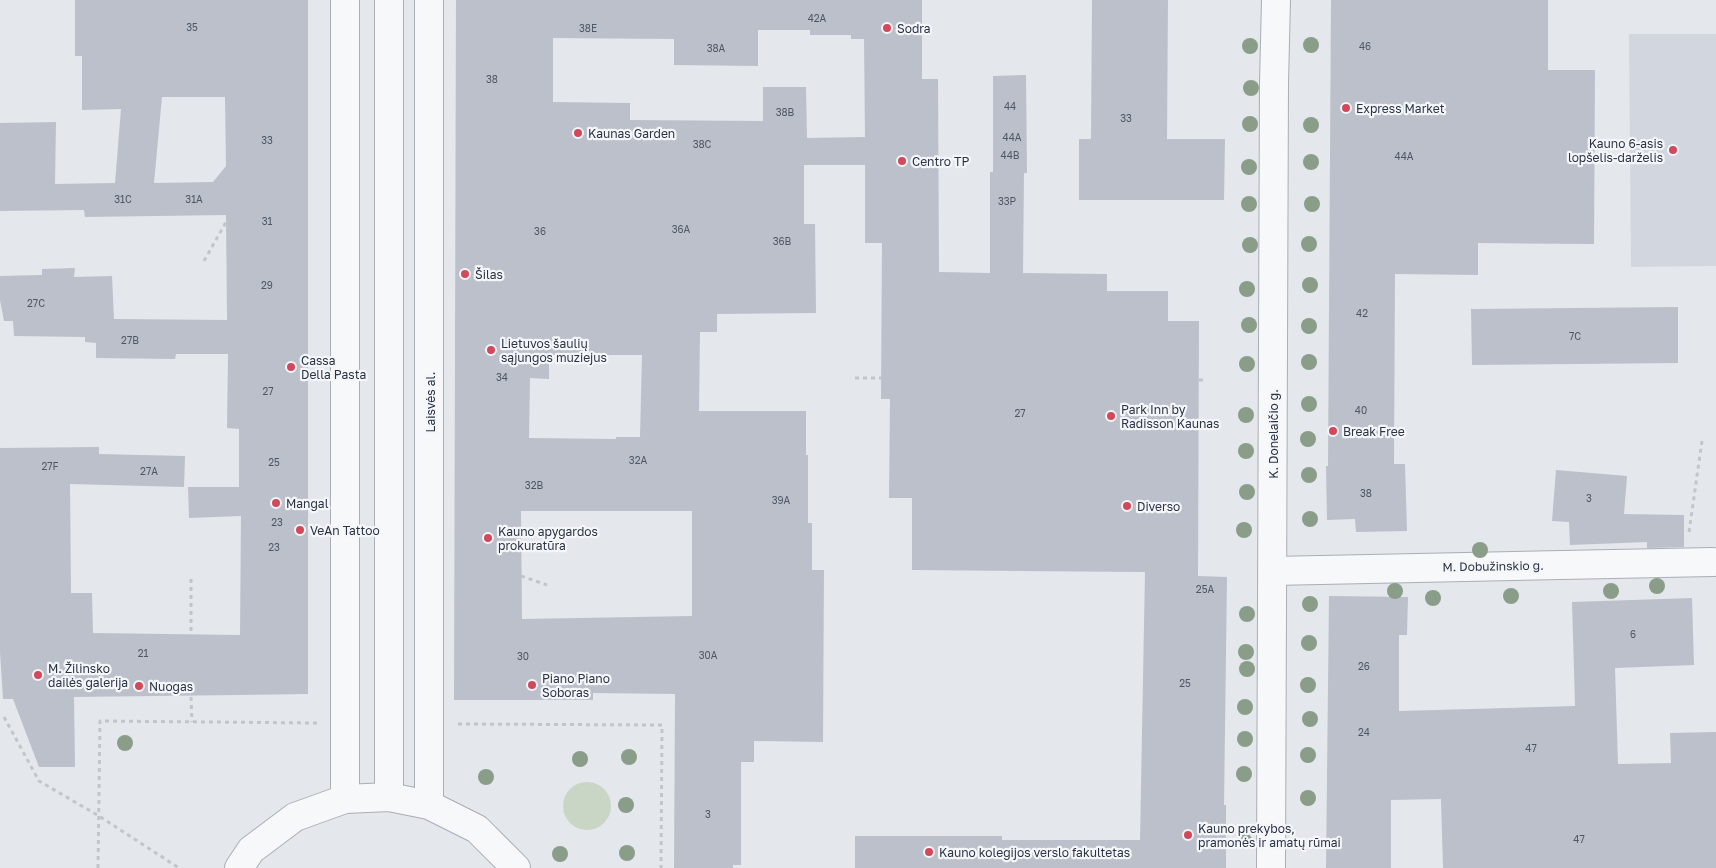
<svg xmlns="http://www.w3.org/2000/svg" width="1716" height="868" viewBox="0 0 1716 868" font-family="'Golos Text',sans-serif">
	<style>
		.built { fill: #d2d6de }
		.green { fill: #c9d6c5 }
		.building { fill: #bbc0ca; fill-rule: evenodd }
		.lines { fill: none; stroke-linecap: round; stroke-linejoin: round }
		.minor-casing { stroke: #a9aeb7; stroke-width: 30 }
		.path { stroke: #c2c5cb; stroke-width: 3; stroke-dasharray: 4 4; stroke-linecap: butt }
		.minor { stroke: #f7f8fa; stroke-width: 28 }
		.tree { fill: #899d89 }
		.poi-dot { fill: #d1495b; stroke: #f4f6f9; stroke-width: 2 }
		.labels { text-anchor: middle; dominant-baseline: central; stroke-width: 4.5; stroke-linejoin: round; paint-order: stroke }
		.number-label { font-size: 10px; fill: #4f5766 }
		.poi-label { font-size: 12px; fill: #2b3445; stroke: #f4f6f9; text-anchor: start }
		.street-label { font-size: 12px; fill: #2b3445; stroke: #f4f6f9 }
	</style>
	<rect width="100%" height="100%" fill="#e4e7ec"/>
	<path class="built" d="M 1629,34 L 1716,34 L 1716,266 L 1631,267 Z"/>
	<path class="green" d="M563 806a24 24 0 1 1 48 0a24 24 0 1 1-48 0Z"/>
	<path class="building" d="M 75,0 L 308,0 L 308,694 L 74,697 L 75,767 L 39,767 L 13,699 L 3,699 L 0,652 L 0,448 L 99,447 L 99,454 L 185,456 L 184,487 L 70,484 L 71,593 L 92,593 L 93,633 L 240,635 L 241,516 L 189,518 L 188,487 L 239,487 L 239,429 L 227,428 L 228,354 L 176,354 L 175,359 L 96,358 L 96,343 L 85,342 L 85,337 L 14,336 L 13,321 L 4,321 L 0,300 L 0,276 L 42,275 L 42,269 L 75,268 L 74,277 L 112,276 L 114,319 L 227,320 L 226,215 L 85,217 L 84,210 L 0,211 L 0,123 L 56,122 L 55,184 L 115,183 L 121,109 L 82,110 L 82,56 L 75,56 ZM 162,97 L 225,97 L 226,166 L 213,182 L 154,183 Z
		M 456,0 L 922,0 L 922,79 L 938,79 L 939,272 L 990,273 L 990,172 L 993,172 L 993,76 L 1026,75 L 1027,173 L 1024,173 L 1023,273 L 1107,274 L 1107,291 L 1168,291 L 1168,321 L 1199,321 L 1198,576 L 1227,577 L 1224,805 L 1226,805 L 1226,868 L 855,868 L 855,836 L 1002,836 L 1002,840 L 1140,840 L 1145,572 L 912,570 L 912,498 L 889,498 L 890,399 L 881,399 L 882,243 L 865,243 L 865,165 L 804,165 L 804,224 L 815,224 L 816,313 L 717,314 L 717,332 L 700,332 L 699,411 L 806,411 L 806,455 L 808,455 L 808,523 L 812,523 L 812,570 L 824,570 L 823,742 L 754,741 L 754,762 L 741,762 L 741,865 L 733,865 L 733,868 L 674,868 L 675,694 L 593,693 L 593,700 L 454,700 ZM 758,30 L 810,30 L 810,35 L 851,35 L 851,39 L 864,39 L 865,137 L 807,138 L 806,87 L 763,87 L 763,121 L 630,120 L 630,103 L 553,102 L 553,38 L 674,39 L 674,65 L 758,66 ZM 549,355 L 642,355 L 640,437 L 616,437 L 616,439 L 529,438 L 530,378 L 549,379 ZM 521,511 L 692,511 L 692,616 L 522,619 Z
		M 1092,0 L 1168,0 L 1167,139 L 1225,139 L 1224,200 L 1079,200 L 1079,139 L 1091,139 Z
		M 1331,0 L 1548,0 L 1548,70 L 1595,70 L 1594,244 L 1478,243 L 1478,275 L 1395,274 L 1394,464 L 1405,464 L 1407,531 L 1356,532 L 1355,519 L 1327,520 L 1326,466 L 1328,466 Z
		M 1678,307 L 1678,363 L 1472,365 L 1471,309 Z
		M 1556,470 L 1627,476 L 1624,514 L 1684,515 L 1684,547 L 1647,548 L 1647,542 L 1570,545 L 1569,522 L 1552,521 Z
		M 1329,596 L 1408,597 L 1407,635 L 1399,635 L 1399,711 L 1575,706 L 1572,602 L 1692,598 L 1694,665 L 1615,668 L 1618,764 L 1671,763 L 1670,733 L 1716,732 L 1716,868 L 1443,868 L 1441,799 L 1391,800 L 1391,868 L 1326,868 Z"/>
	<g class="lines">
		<g class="minor-casing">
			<path id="minor" d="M 345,0 L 345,799
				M 389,0 L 389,797
				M 1272,571 L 1713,562
				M 429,805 L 429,0
				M 239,868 L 251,850 L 295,817 L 345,799 L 389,797 L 429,805 L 477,829 L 516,868
				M 1271,868 L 1274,83 L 1276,0"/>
		</g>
		<path class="path" d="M 204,261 L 226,222
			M 855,378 L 882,378
			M 1199,380 L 1207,380
			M 1689,532 L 1702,441
			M 521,576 L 547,585
			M 191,579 L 191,634
			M 191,697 L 192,722
			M 4,717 L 39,781 L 99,816 L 179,868
			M 458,724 L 662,725 L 661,868
			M 98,868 L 100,721 L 317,723"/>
		<use href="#minor" class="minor"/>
	</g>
	<g class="tree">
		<circle cx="1311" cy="45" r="8"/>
		<circle cx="1250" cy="46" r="8"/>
		<circle cx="1251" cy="88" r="8"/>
		<circle cx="1250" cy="124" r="8"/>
		<circle cx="1311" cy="125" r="8"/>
		<circle cx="1311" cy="162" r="8"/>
		<circle cx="1249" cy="167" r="8"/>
		<circle cx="1249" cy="204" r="8"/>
		<circle cx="1312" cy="204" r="8"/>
		<circle cx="1309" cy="244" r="8"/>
		<circle cx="1250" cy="245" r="8"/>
		<circle cx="1310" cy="285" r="8"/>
		<circle cx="1247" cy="289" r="8"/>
		<circle cx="1249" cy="325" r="8"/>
		<circle cx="1309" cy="326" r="8"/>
		<circle cx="1309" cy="362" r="8"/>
		<circle cx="1247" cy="364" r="8"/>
		<circle cx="1309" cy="404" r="8"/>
		<circle cx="1246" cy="415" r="8"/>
		<circle cx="1308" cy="439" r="8"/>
		<circle cx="1246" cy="451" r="8"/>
		<circle cx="1309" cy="475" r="8"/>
		<circle cx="1247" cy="492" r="8"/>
		<circle cx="1310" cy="519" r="8"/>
		<circle cx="1244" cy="530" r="8"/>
		<circle cx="1480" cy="550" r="8"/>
		<circle cx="1657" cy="586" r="8"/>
		<circle cx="1395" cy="591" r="8"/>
		<circle cx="1611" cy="591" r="8"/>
		<circle cx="1511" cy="596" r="8"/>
		<circle cx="1433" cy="598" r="8"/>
		<circle cx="1310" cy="604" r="8"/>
		<circle cx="1247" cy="614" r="8"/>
		<circle cx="1309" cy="643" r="8"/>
		<circle cx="1246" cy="652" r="8"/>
		<circle cx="1247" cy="669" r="8"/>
		<circle cx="1308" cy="685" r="8"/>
		<circle cx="1245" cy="707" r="8"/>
		<circle cx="1310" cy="719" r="8"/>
		<circle cx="1245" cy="739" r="8"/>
		<circle cx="125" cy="743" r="8"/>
		<circle cx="1308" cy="755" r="8"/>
		<circle cx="629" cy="757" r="8"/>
		<circle cx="580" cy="759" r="8"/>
		<circle cx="1244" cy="774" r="8"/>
		<circle cx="486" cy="777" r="8"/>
		<circle cx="1308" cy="798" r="8"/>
		<circle cx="626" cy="805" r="8"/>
		<circle cx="1244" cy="841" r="8"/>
		<circle cx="627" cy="853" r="8"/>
		<circle cx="560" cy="854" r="8"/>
	</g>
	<g class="poi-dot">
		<circle cx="887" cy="28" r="5"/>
		<circle cx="1346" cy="108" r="5"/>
		<circle cx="578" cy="133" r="5"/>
		<circle cx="1673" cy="150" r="5"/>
		<circle cx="902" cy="161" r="5"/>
		<circle cx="465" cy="274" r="5"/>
		<circle cx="491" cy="350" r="5"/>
		<circle cx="291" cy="367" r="5"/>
		<circle cx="1111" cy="416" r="5"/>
		<circle cx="1333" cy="431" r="5"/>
		<circle cx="276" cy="503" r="5"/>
		<circle cx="1127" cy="506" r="5"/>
		<circle cx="300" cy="530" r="5"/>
		<circle cx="488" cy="538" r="5"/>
		<circle cx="38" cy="675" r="5"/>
		<circle cx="532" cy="685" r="5"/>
		<circle cx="139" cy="686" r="5"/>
		<circle cx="1188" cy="835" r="5"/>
		<circle cx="929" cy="852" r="5"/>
	</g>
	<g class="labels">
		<g class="number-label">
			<text x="817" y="18">42A</text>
			<text x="192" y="27">35</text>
			<text x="588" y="28">38E</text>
			<text x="1365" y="46">46</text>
			<text x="716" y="48">38A</text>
			<text x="492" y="79">38</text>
			<text x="1010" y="106">44</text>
			<text x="785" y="112">38B</text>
			<text x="1126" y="118">33</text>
			<text x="1012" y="137">44A</text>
			<text x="267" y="140">33</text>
			<text x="702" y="144">38C</text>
			<text x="1010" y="155">44B</text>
			<text x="1404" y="156">44A</text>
			<text x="123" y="199">31C</text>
			<text x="194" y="199">31A</text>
			<text x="1007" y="201">33P</text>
			<text x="267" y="221">31</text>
			<text x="681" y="229">36A</text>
			<text x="540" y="231">36</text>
			<text x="782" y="241">36B</text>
			<text x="267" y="285">29</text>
			<text x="36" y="303">27C</text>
			<text x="1362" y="313">42</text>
			<text x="1575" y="336">7C</text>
			<text x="130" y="340">27B</text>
			<text x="502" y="377">34</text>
			<text x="268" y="391">27</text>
			<text x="1361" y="410">40</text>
			<text x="1020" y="413">27</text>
			<text x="638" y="460">32A</text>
			<text x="274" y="462">25</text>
			<text x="50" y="466">27F</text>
			<text x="149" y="471">27A</text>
			<text x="534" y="485">32B</text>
			<text x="1366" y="493">38</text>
			<text x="1589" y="498">3</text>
			<text x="781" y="500">39A</text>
			<text x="277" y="522">23</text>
			<text x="274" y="547">23</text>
			<text x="1205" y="589">25A</text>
			<text x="1633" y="634">6</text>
			<text x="143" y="653">21</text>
			<text x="708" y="655">30A</text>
			<text x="523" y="656">30</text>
			<text x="1364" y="666">26</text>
			<text x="1185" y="683">25</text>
			<text x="1364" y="732">24</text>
			<text x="1531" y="748">47</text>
			<text x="708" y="814">3</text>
			<text x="1579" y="839">47</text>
		</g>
		<g class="poi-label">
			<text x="897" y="28">Sodra</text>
			<text x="1356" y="108">Express Market</text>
			<text x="588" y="133">Kaunas Garden</text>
			<text x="1663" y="143" text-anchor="end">Kauno 6-asis<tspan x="1663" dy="14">lopšelis-darželis</tspan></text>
			<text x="912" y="161">Centro TP</text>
			<text x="475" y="274">Šilas</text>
			<text x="501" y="343">Lietuvos šaulių<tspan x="501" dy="14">sąjungos muziejus</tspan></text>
			<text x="301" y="360">Cassa<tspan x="301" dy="14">Della Pasta</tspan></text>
			<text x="1121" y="409">Park Inn by<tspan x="1121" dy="14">Radisson Kaunas</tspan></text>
			<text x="1343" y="431">Break Free</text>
			<text x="286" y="503">Mangal</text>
			<text x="1137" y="506">Diverso</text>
			<text x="310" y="530">VeAn Tattoo</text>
			<text x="498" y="531">Kauno apygardos<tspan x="498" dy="14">prokuratūra</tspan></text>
			<text x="48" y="668">M. Žilinsko<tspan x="48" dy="14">dailės galerija</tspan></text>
			<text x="542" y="678">Piano Piano<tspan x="542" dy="14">Soboras</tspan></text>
			<text x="149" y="686">Nuogas</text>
			<text x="1198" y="828">Kauno prekybos,<tspan x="1198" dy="14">pramonės ir amatų rūmai</tspan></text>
			<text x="939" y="852">Kauno kolegijos verslo fakultetas</text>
		</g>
		<g class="street-label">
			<text transform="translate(430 402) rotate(-90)">Laisvės al.</text>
			<text transform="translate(1273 434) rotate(-90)">K. Donelaičio g.</text>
			<text transform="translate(1493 566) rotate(-1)">M. Dobužinskio g.</text>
		</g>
	</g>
</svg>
